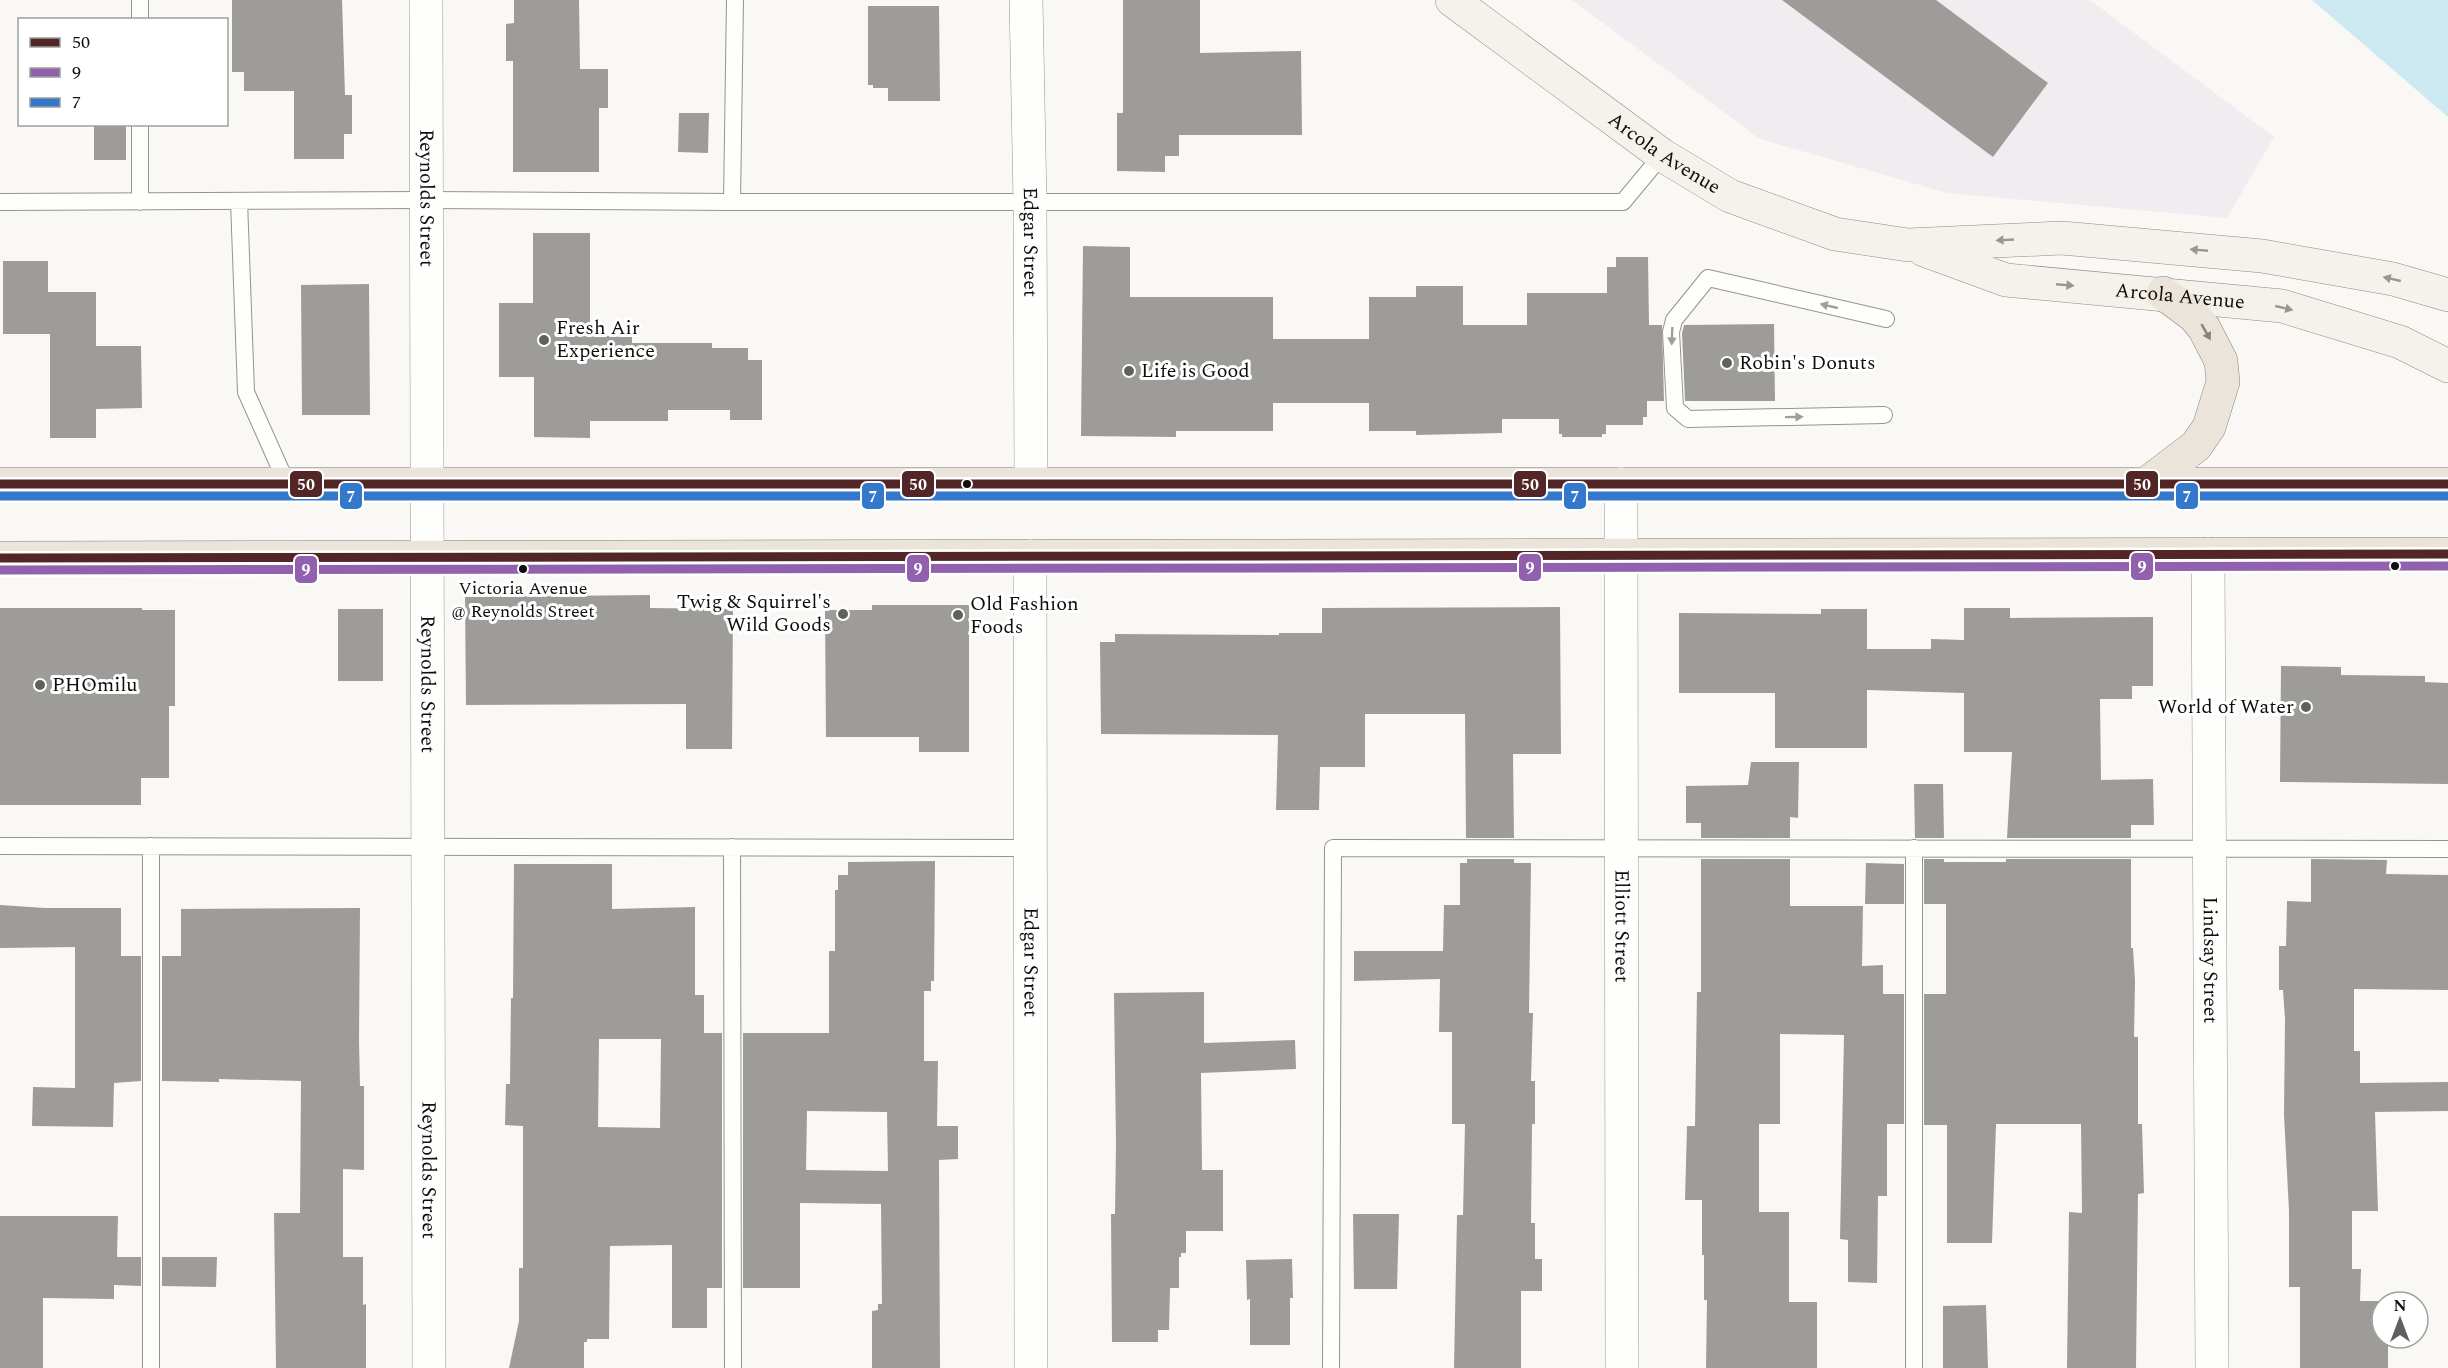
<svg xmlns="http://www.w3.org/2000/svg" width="2448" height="1368" viewBox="0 0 2448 1368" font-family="Spectral,serif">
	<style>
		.industrial { fill: #f1ecf0 }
		.water { fill: #cce9f2 }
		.building { fill: #9e9c99; fill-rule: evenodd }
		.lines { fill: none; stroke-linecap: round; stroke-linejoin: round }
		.service-casing { stroke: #949392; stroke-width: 18 }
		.minor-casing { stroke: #949392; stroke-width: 34 }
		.secondary-casing { stroke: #8b8a88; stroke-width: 34 }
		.primary-casing { stroke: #82817f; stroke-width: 34 }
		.service { stroke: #fefefd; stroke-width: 16 }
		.minor { stroke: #fefefd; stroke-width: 33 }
		.secondary { stroke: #f4f2eb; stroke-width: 33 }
		.primary { stroke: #eae4da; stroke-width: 33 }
		.bus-1-casing { stroke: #fff; stroke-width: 14 }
		.bus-2-casing { stroke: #fff; stroke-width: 14 }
		.bus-3-casing { stroke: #fff; stroke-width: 14 }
		.bus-1 { stroke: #522626; stroke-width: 9 }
		.bus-2 { stroke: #9161ad; stroke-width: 9 }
		.bus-3 { stroke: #3478cb; stroke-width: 9 }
		.oneway { fill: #989793 }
		.oneway2 { fill: #9e9e9d }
		.oneway3 { fill: #87847e }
		.poi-dot { fill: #61605e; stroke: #fff; stroke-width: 2 }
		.bus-dot { fill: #0e0e0e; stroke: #fff; stroke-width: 2 }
		.labels { text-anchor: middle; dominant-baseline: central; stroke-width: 6; stroke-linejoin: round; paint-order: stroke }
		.bus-label { font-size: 18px; fill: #0e0e0e; stroke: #fff }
		.street-label { font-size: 20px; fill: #0e0e0e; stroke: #fff }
		.poi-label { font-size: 20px; fill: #0e0e0e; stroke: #fff; text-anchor: start }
		.line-badge { stroke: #fff; stroke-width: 2 }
		.badge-label { font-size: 16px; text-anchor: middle; font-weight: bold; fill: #fff }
	</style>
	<rect width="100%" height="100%" fill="#faf8f4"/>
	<path class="industrial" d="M 1572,0 L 2090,0 L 2274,137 L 2227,218 L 1947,193 L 1760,139 Z"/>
	<path class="water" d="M 2312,0 L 2448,0 L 2448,117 Z"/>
	<path class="building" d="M 232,0 L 342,0 L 345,95 L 352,95 L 352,134 L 344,134 L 344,159 L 294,159 L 294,91 L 244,91 L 244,72 L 232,72 Z
		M 514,0 L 579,0 L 580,69 L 608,69 L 608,108 L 599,108 L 599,172 L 513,172 L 513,61 L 506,61 L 506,24 L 514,23 Z
		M 1123,0 L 1200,0 L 1200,53 L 1301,51 L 1302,135 L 1179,135 L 1179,156 L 1165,156 L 1165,172 L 1117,171 L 1117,113 L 1123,113 Z
		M 1782,0 L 1936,0 L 2048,83 L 1993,157 Z
		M 868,6 L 939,6 L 940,101 L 888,101 L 888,88 L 873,88 L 873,85 L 868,85 Z
		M 679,113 L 709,113 L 708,153 L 678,152 Z
		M 94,124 L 126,124 L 126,160 L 94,160 Z
		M 533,233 L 590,233 L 590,336 L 632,335 L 632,343 L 712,343 L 712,348 L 748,348 L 748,360 L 762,360 L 762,420 L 730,420 L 730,410 L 668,410 L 668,421 L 590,421 L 590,438 L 534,437 L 534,377 L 499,377 L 499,303 L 533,303 Z
		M 1083,246 L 1130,247 L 1130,297 L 1273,297 L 1273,339 L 1369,339 L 1369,297 L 1416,297 L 1416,286 L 1463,286 L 1463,325 L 1527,325 L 1527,293 L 1607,293 L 1607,267 L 1616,267 L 1616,257 L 1648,257 L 1649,325 L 1662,325 L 1664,401 L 1647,401 L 1647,417 L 1643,417 L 1643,425 L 1606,425 L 1606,434 L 1602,434 L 1602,437 L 1562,437 L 1562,434 L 1559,434 L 1559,419 L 1502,419 L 1502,433 L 1416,435 L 1416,431 L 1369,431 L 1369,403 L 1273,403 L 1273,431 L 1176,431 L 1176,437 L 1081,436 Z
		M 3,261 L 48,261 L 48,292 L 96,292 L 96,346 L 141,346 L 142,408 L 96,409 L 96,438 L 50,438 L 50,334 L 3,334 Z
		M 369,284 L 370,415 L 302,415 L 301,285 Z
		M 1774,324 L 1775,401 L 1685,401 L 1682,333 L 1684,325 Z
		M 650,595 L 650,608 L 733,609 L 732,749 L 686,749 L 686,704 L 466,705 L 465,597 Z
		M 872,605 L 969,605 L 969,752 L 919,752 L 919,737 L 826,737 L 825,610 L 872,610 Z
		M 1560,607 L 1561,754 L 1513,754 L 1514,838 L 1466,838 L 1465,714 L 1365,714 L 1365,767 L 1320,767 L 1319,810 L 1276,810 L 1278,735 L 1101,734 L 1100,642 L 1115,642 L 1115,634 L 1279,635 L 1279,633 L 1322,633 L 1322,608 Z
		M 0,608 L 142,608 L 142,610 L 175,610 L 175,706 L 169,706 L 169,778 L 141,778 L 141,805 L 0,805 Z
		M 1964,608 L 2010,608 L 2010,618 L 2153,617 L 2153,686 L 2132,686 L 2132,699 L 2100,699 L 2101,780 L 2153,779 L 2154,825 L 2131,825 L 2131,838 L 2007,838 L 2012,752 L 1964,752 L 1964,693 L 1867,690 L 1867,748 L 1775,748 L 1775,693 L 1679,693 L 1679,613 L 1821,614 L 1821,609 L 1867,609 L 1867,649 L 1931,649 L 1931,639 L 1964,640 Z
		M 338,609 L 383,609 L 383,681 L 338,681 Z
		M 2281,666 L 2341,667 L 2341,675 L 2425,676 L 2425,682 L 2448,683 L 2448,784 L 2280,782 Z
		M 1751,762 L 1799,762 L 1798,818 L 1790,817 L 1790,838 L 1701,838 L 1701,823 L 1686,823 L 1686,786 L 1748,785 Z
		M 1914,784 L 1943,784 L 1944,838 L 1915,838 Z
		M 1467,859 L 1514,859 L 1514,863 L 1531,863 L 1529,1013 L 1533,1013 L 1531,1081 L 1535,1081 L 1535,1124 L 1532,1124 L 1531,1223 L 1535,1223 L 1535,1259 L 1542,1259 L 1542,1291 L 1521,1291 L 1521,1368 L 1454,1368 L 1457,1215 L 1463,1215 L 1465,1124 L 1452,1124 L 1452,1032 L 1439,1032 L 1440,979 L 1354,981 L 1354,951 L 1443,951 L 1444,905 L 1460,905 L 1460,863 L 1467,863 Z
		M 1701,859 L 1790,859 L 1790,906 L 1863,906 L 1862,966 L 1883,965 L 1883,994 L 1904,994 L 1904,1124 L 1887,1124 L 1887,1196 L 1878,1196 L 1877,1283 L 1848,1282 L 1848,1240 L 1840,1239 L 1844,1035 L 1780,1034 L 1780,1124 L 1759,1124 L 1759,1212 L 1789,1212 L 1789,1302 L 1817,1302 L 1817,1368 L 1706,1368 L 1707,1300 L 1704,1300 L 1704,1255 L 1702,1255 L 1702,1200 L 1685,1200 L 1687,1126 L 1695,1126 L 1697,992 L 1701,992 Z
		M 1924,859 L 1944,859 L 1944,862 L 2006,862 L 2006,859 L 2131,859 L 2131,948 L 2133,948 L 2135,981 L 2134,1037 L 2138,1037 L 2138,1124 L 2142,1124 L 2144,1193 L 2138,1194 L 2136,1368 L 2067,1368 L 2069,1212 L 2082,1213 L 2081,1124 L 1996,1124 L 1992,1243 L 1947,1243 L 1947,1125 L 1924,1125 L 1924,994 L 1946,994 L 1946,904 L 1924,904 Z
		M 2311,859 L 2387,860 L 2386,874 L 2448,875 L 2448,990 L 2354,989 L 2354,1051 L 2360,1051 L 2360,1083 L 2448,1082 L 2448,1111 L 2375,1112 L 2378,1211 L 2352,1211 L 2352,1269 L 2361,1269 L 2360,1301 L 2388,1301 L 2382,1302 L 2382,1338 L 2388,1338 L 2388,1368 L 2300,1368 L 2300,1287 L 2289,1287 L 2289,1211 L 2284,1115 L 2285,1019 L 2283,990 L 2279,990 L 2279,946 L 2286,946 L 2287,901 L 2311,902 Z
		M 935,861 L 934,981 L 931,981 L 931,991 L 924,991 L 924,1061 L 938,1061 L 937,1126 L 958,1126 L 958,1159 L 939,1160 L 940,1368 L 872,1368 L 872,1311 L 878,1310 L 878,1304 L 882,1304 L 881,1204 L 800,1203 L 800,1288 L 743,1288 L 743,1033 L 829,1033 L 829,951 L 835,951 L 835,890 L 838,890 L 838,875 L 848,875 L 848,862 ZM 807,1111 L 887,1112 L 888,1171 L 806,1170 Z
		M 1866,863 L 1904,864 L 1904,904 L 1865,904 Z
		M 514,864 L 612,864 L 612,909 L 695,907 L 695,995 L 704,995 L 704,1033 L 722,1033 L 722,1288 L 707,1288 L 707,1328 L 672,1328 L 672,1245 L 610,1246 L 609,1339 L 587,1339 L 587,1342 L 584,1342 L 584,1368 L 509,1368 L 519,1321 L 519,1268 L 523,1268 L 523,1126 L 505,1125 L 506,1084 L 510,1084 L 511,998 L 513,998 ZM 599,1039 L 661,1039 L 660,1128 L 598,1127 Z
		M 0,905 L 45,908 L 121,908 L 121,956 L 141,956 L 141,1081 L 114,1083 L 113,1127 L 32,1126 L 33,1087 L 75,1088 L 75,947 L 0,948 Z
		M 360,908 L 359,1041 L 360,1086 L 364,1086 L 364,1170 L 343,1169 L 343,1257 L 363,1257 L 363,1305 L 366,1304 L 366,1368 L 276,1368 L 274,1213 L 300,1213 L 301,1081 L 219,1079 L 219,1082 L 162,1081 L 162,956 L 181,956 L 181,909 Z
		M 1204,992 L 1204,1043 L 1295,1040 L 1296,1069 L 1201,1073 L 1202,1170 L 1223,1170 L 1223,1231 L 1186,1231 L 1186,1253 L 1181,1253 L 1181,1257 L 1179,1257 L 1179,1288 L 1170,1288 L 1169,1330 L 1158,1330 L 1158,1342 L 1112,1342 L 1111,1214 L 1115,1214 L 1116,1143 L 1114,993 Z
		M 1353,1214 L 1399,1214 L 1397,1289 L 1354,1289 Z
		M 0,1216 L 118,1216 L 117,1257 L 141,1257 L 141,1286 L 114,1285 L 114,1299 L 43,1298 L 43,1368 L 0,1368 Z
		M 162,1257 L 217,1257 L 216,1287 L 162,1286 Z
		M 1292,1259 L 1293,1298 L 1290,1298 L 1290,1345 L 1250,1345 L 1250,1299 L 1247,1300 L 1246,1260 Z
		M 1986,1305 L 1988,1368 L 1943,1368 L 1943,1306 Z"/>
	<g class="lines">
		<g class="service-casing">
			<path id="service" d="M 140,0 L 140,20
				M 140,124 L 140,202
				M 239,201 L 246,392 L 287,484
				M 0,202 L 426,200 L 732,202 L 1623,202 L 1662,155
				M 732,202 L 735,0
				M 1884,415 L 1688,419 L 1675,408 L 1671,332 L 1674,320 L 1708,278 L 1886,319
				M 0,846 L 1031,848
				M 732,847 L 733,1368
				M 1914,848 L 1914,1368
				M 151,1368 L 151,846
				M 1331,1368 L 1333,848 L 2448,849"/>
		</g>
		<g class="minor-casing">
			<g id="minor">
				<path id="s1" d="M 426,0 L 429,1368"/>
				<path id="s2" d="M 1026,0 L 1030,202 L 1031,484"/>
				<path id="s3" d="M 1621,484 L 1622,1368"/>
				<path id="s4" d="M 2208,554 L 2212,1368"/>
				<path id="s5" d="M 1030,556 L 1031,1368"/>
			</g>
		</g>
		<g class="secondary-casing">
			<g id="secondary">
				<path id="s6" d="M 1452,0 L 1662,155 L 1730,196 L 1835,234 L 1908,245 L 2062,238 L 2262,256 L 2393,279 L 2448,295"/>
				<path id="s7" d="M 1924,250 L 2006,280 L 2282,306 L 2400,342 L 2448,366"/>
			</g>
		</g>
		<g class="primary-casing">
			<path id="primary" d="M 0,484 L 2448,484
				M 2146,484 L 2196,446 L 2209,427 L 2223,382 L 2221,361 L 2204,328 L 2194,316 L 2163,293
				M 0,558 L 2448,554"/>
		</g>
		<use href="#service" class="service"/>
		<use href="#minor" class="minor"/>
		<use href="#secondary" class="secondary"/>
		<use href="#primary" class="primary"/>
		<g class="bus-1-casing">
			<path id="bus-1" d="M 0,484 L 2448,484
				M 0,558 L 2448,554"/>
		</g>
		<g class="bus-2-casing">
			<path id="bus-2" d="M 0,570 L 2448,566"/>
		</g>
		<g class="bus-3-casing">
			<path id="bus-3" d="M 0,496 L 2448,496"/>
		</g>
		<use href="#bus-1" class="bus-1"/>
		<use href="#bus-2" class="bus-2"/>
		<use href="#bus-3" class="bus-3"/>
	</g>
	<defs><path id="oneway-solid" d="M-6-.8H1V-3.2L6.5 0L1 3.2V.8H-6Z" transform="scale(1.5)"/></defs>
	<g class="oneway">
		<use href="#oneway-solid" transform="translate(2005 240) rotate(177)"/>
		<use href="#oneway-solid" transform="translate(2199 250) rotate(-175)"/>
		<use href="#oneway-solid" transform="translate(2392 279) rotate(-167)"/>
		<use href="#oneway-solid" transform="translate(2065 285) rotate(5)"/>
		<use href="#oneway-solid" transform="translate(2284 308) rotate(13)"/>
	</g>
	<g class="oneway2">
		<use href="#oneway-solid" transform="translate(1829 306) rotate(-167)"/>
		<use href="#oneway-solid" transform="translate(1672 336) rotate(92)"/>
		<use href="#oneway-solid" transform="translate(1794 417) rotate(-1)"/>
	</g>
	<use class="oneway3" href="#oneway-solid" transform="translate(2206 332) rotate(60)"/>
	<g class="poi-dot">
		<circle cx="544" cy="340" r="6"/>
		<circle cx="1727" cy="363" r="6"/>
		<circle cx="1129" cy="371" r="6"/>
		<circle cx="843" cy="614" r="6"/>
		<circle cx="958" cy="615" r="6"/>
		<circle cx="40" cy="685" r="6"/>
		<circle cx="2306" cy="707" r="6"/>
	</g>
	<g class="bus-dot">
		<circle cx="967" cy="484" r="5"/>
		<circle cx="2395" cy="566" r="5"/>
		<circle cx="523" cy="569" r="5"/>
	</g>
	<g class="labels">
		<g class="bus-label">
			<text x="523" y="588">Victoria Avenue<tspan x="523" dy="23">@ Reynolds Street</tspan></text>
		</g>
		<g class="street-label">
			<text stroke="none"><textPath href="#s6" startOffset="262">Arcola Avenue</textPath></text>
			<text stroke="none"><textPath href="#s1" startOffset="198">Reynolds Street</textPath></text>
			<text stroke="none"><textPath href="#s2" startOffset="242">Edgar Street</textPath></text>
			<text stroke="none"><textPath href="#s7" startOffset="262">Arcola Avenue</textPath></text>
			<text stroke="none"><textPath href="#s1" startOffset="684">Reynolds Street</textPath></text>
			<text stroke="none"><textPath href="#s3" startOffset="442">Elliott Street</textPath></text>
			<text stroke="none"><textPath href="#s4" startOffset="406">Lindsay Street</textPath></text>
			<text stroke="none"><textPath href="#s5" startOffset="406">Edgar Street</textPath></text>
			<text stroke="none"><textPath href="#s1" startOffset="1170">Reynolds Street</textPath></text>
		</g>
		<g class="poi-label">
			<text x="556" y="328">Fresh Air<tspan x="556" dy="23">Experience</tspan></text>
			<text x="1739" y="363">Robin's Donuts</text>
			<text x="1141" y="371">Life is Good</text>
			<text x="831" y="602" text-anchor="end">Twig &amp; Squirrel's<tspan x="831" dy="23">Wild Goods</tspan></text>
			<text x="970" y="604">Old Fashion<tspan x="970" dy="23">Foods</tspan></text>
			<text x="52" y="685">PHOmilu</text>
			<text x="2294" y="707" text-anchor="end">World of Water</text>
		</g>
	</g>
	<g class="line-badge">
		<rect x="289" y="470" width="34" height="28" rx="6" fill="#522626"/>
		<rect x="901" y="470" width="34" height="28" rx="6" fill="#522626"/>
		<rect x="1513" y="470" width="34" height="28" rx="6" fill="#522626"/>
		<rect x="2125" y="470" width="34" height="28" rx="6" fill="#522626"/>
		<rect x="339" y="482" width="24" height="28" rx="6" fill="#3478cb"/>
		<rect x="861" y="482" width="24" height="28" rx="6" fill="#3478cb"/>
		<rect x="1563" y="482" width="24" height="28" rx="6" fill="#3478cb"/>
		<rect x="2175" y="482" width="24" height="28" rx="6" fill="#3478cb"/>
		<rect x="2130" y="552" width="24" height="29" rx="6" fill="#9161ad"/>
		<rect x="1518" y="553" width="24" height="29" rx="6" fill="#9161ad"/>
		<rect x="906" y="554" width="24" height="29" rx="6" fill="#9161ad"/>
		<rect x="294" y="555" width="24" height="29" rx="6" fill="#9161ad"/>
	</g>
	<g class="badge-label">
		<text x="306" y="490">50</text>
		<text x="918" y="490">50</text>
		<text x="1530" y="490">50</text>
		<text x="2142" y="490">50</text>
		<text x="351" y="502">7</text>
		<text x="873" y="502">7</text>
		<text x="1575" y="502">7</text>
		<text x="2187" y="502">7</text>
		<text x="2142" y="572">9</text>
		<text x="1530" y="573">9</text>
		<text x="918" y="574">9</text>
		<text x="306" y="575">9</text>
	</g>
	<rect x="18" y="18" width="210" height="108" fill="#ffffff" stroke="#9f9f9f" stroke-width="1.5"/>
	<rect x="30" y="38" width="30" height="9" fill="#522626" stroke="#9f9f9f" stroke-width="1.5"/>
	<text x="72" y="48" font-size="18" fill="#0e0e0e">50</text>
	<rect x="30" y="68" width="30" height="9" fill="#9161ad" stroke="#9f9f9f" stroke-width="1.5"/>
	<text x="72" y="78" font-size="18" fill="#0e0e0e">9</text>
	<rect x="30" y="98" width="30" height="9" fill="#3478cb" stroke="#9f9f9f" stroke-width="1.5"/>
	<text x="72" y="108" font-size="18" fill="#0e0e0e">7</text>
	<g transform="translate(2400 1320)"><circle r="28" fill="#ffffff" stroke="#9f9f9f" stroke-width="1.5"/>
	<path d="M0-4.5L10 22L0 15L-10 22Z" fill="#61605e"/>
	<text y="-9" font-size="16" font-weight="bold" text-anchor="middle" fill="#0e0e0e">N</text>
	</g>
</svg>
